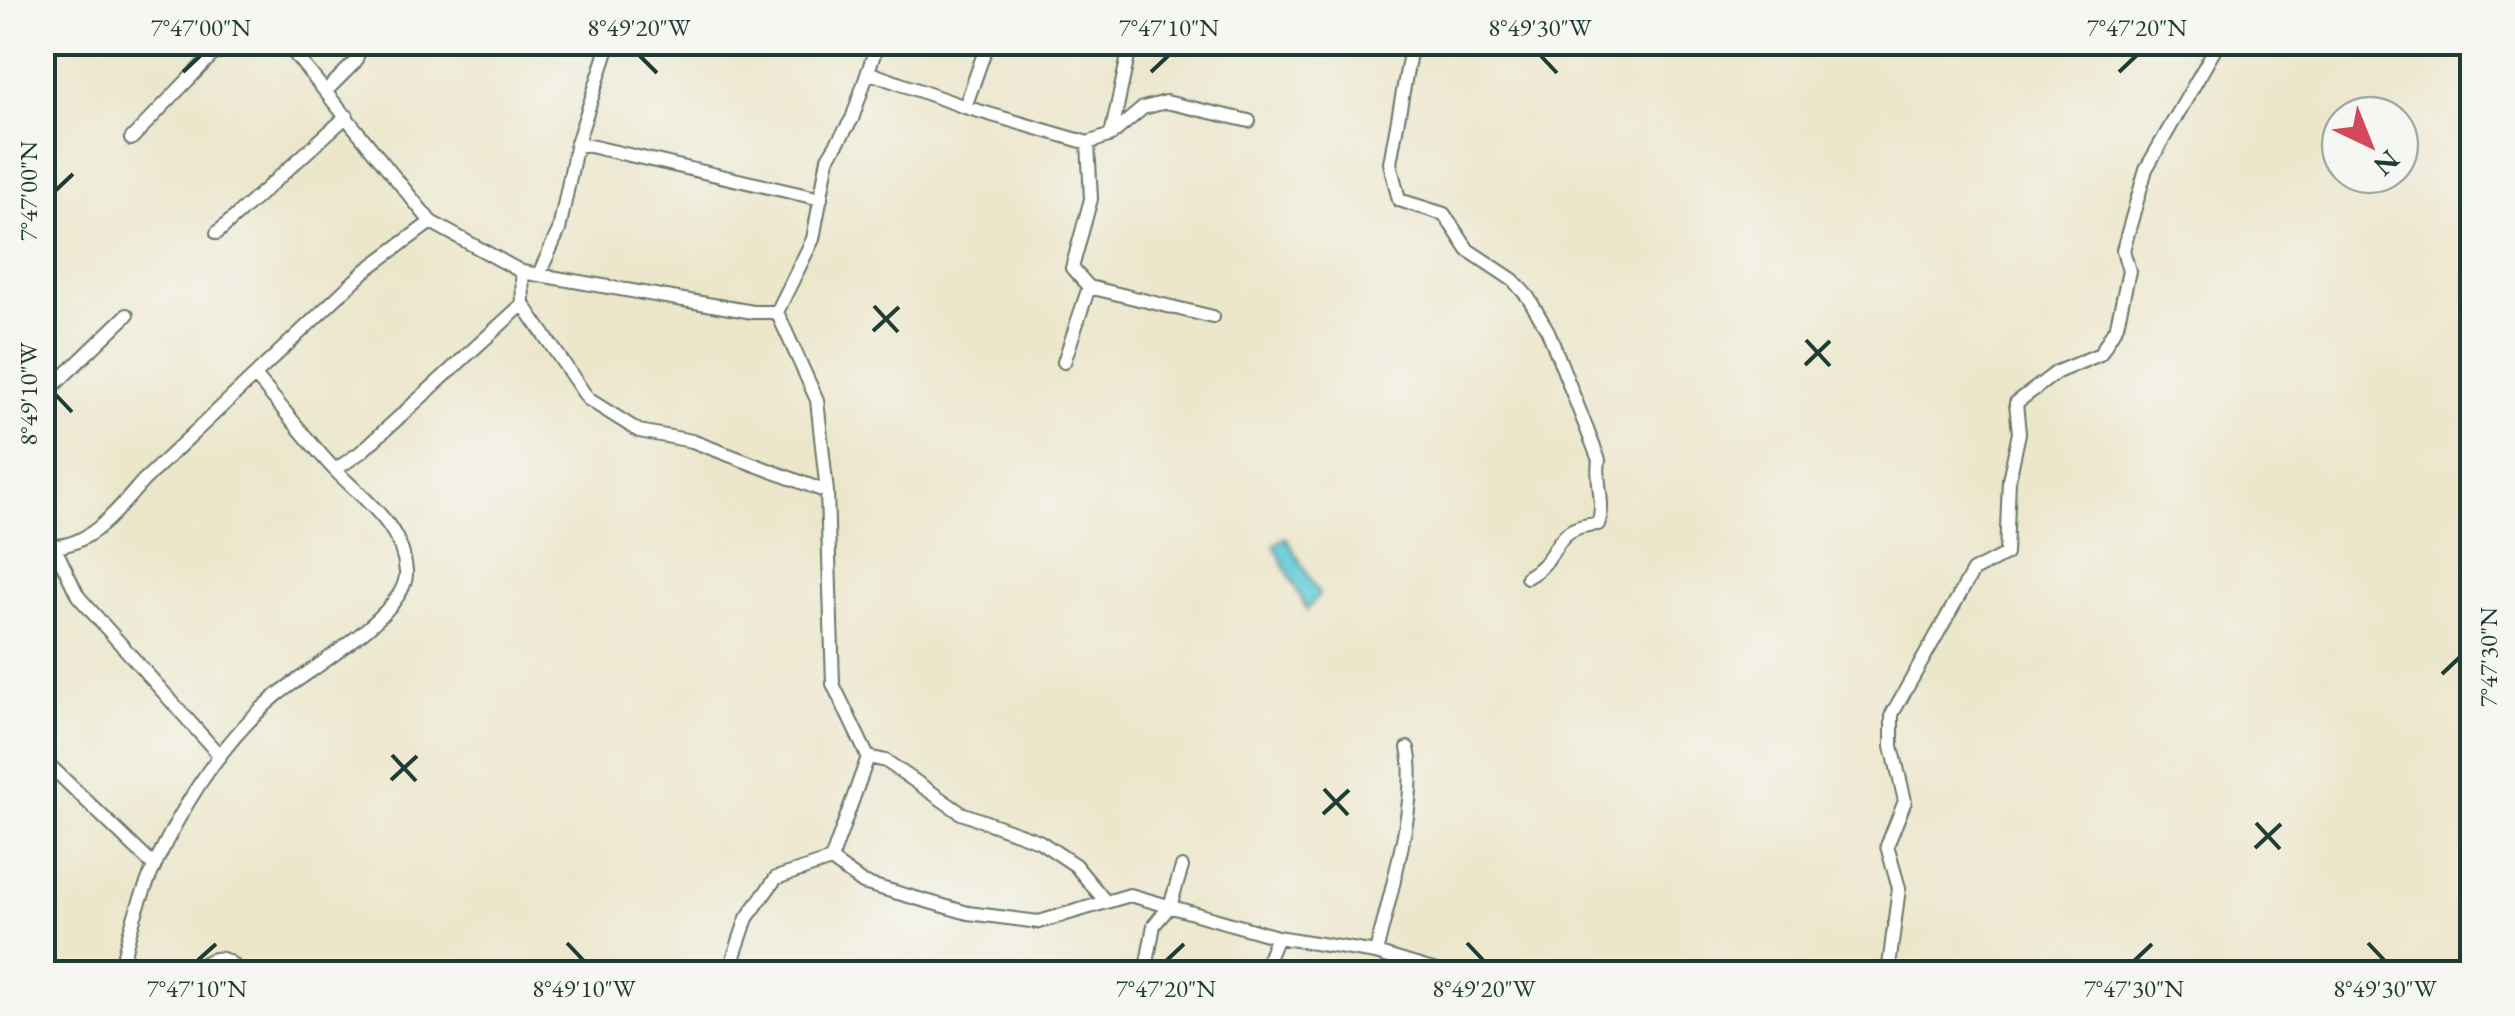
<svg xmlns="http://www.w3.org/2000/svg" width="2515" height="1016" viewBox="0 0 2515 1016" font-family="'EB Garamond',serif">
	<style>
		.water { fill: #5dc9d5; stroke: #3e8384; stroke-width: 2.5 }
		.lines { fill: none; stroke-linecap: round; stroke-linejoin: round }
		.street-casing { stroke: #677869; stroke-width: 16 }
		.street { stroke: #fff; stroke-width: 12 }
		.ticks { fill: none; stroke: #1f3d34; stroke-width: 4 }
		.neatline { fill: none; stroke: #1f3d34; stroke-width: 4 }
		.ticks-label { font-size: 25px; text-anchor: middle; fill: #1f3d34 }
	</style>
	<rect width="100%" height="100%" fill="#f6f6f2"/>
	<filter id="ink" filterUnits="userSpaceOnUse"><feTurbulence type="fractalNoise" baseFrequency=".01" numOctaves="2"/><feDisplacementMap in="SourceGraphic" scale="20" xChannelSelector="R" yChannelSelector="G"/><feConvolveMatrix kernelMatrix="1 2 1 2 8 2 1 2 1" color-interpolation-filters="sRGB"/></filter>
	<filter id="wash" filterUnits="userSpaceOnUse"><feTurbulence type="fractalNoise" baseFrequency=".0048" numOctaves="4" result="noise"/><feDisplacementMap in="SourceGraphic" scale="40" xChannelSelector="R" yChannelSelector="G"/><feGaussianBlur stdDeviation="2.25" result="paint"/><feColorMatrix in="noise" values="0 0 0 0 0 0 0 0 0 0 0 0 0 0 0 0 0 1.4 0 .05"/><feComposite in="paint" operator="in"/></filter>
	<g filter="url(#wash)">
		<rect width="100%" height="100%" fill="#ece6cb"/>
		<path class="water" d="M 1286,537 L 1319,595 L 1307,610 L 1274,545 Z"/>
	</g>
	<g filter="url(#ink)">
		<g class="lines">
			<g class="street-casing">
				<path id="street" d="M 285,42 L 431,222
					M 1412,42 L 1390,163 L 1399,200 L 1444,214 L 1468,250 L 1513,280 L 1528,297 L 1548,331 L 1599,460 C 1595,483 1606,503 1598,524 C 1549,526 1563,558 1527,577
					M 870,73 L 965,107 L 1088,143 L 1111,135 L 1143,108 L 1166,102 L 1249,121
					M 326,91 L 355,62 L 362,42
					M 965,107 L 988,42
					M 1111,135 L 1131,42
					M 131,139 L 211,56 L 236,42
					M 577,143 L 821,199
					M 217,233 L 347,116
					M 522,272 L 523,304 L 588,399 L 639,431 L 692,441 L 827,492
					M 539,274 L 559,230 L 577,143 L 610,42
					M 1089,287 L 1213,317
					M 777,312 L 813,239 L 828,158 L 852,119 L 878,42
					M 1064,362 L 1089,287 L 1072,268 L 1091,199 L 1088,143
					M 42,397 L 127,315
					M 335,470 L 361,452 L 523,304
					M 42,535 L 54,546 C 91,546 120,507 143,481 L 366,270 L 431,222 L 522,272 L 753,312 L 777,312 L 817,400 L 827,492 L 833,684 L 868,757 L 831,860 L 776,878 L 747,918 L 728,974
					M 54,546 L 78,596 L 220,756
					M 868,757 L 886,761 L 961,813 L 1039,841 L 1075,865 L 1106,902
					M 42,758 L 153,865
					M 831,860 L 863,883 L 968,913 L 1039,922 L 1130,895 L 1277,937 L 1376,953 L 1446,974
					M 1376,953 C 1388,901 1420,798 1408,748
					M 42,970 L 46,974
					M 120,974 C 137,878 202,757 277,695 C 306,672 409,612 406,572 C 403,525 364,500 334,469 C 307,440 282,407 256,377
					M 190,974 C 213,956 221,951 242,974
					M 1145,974 L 1154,925 L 1170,906 L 1182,867
					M 1262,974 L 1277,937
					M 1888,974 L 1899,888 L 1887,846 L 1905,801 L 1892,746 L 1892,714 L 1973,571 L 2006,554 L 2009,480 L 2019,433 L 2016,403 L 2057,372 L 2100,354 L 2117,325 L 2129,271 L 2123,250 L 2146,169 L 2219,42"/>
			</g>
			<use href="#street" class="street"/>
		</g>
	</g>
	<path class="ticks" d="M 639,55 L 657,73M 1540,55 L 1557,73M 183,72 L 201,55M 1151,72 L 1169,55M 2119,72 L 2137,55M 55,191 L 73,174M 874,306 L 898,332M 873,331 L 899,307M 1806,340 L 1830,366M 1805,365 L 1830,341M 55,394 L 72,412M 2442,674 L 2460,657M 392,755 L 416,781M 391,780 L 417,756M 1324,789 L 1348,815M 1323,814 L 1349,790M 2256,823 L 2280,849M 2255,848 L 2281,824M 567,943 L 584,961M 1467,943 L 1484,961M 2368,943 L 2385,961M 197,961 L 216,944M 1166,961 L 1184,944M 2134,961 L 2152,944"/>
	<rect width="2515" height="1016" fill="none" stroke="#f6f6f2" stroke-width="110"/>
	<g transform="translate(2370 145) rotate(137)"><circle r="48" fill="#f6f6f2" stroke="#a0aca6" stroke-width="2.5"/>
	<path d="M0-8L18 38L0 25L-18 38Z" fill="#d1495b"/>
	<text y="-15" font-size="28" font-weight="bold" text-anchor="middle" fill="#1f3d34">N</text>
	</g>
	<rect x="55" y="55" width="2405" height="906" class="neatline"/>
	<g class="ticks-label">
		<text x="201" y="36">7°47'00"N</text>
		<text x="639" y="36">8°49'20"W</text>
		<text x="1169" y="36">7°47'10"N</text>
		<text x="1540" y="36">8°49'30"W</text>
		<text x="2137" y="36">7°47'20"N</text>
		<text transform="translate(28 191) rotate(-90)" y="9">7°47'00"N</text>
		<text transform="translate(28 394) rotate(-90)" y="9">8°49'10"W</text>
		<text transform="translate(2488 657) rotate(-90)" y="9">7°47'30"N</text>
		<text x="197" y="997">7°47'10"N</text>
		<text x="584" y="997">8°49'10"W</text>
		<text x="1166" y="997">7°47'20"N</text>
		<text x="1484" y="997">8°49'20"W</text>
		<text x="2134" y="997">7°47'30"N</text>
		<text x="2385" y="997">8°49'30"W</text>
	</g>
</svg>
